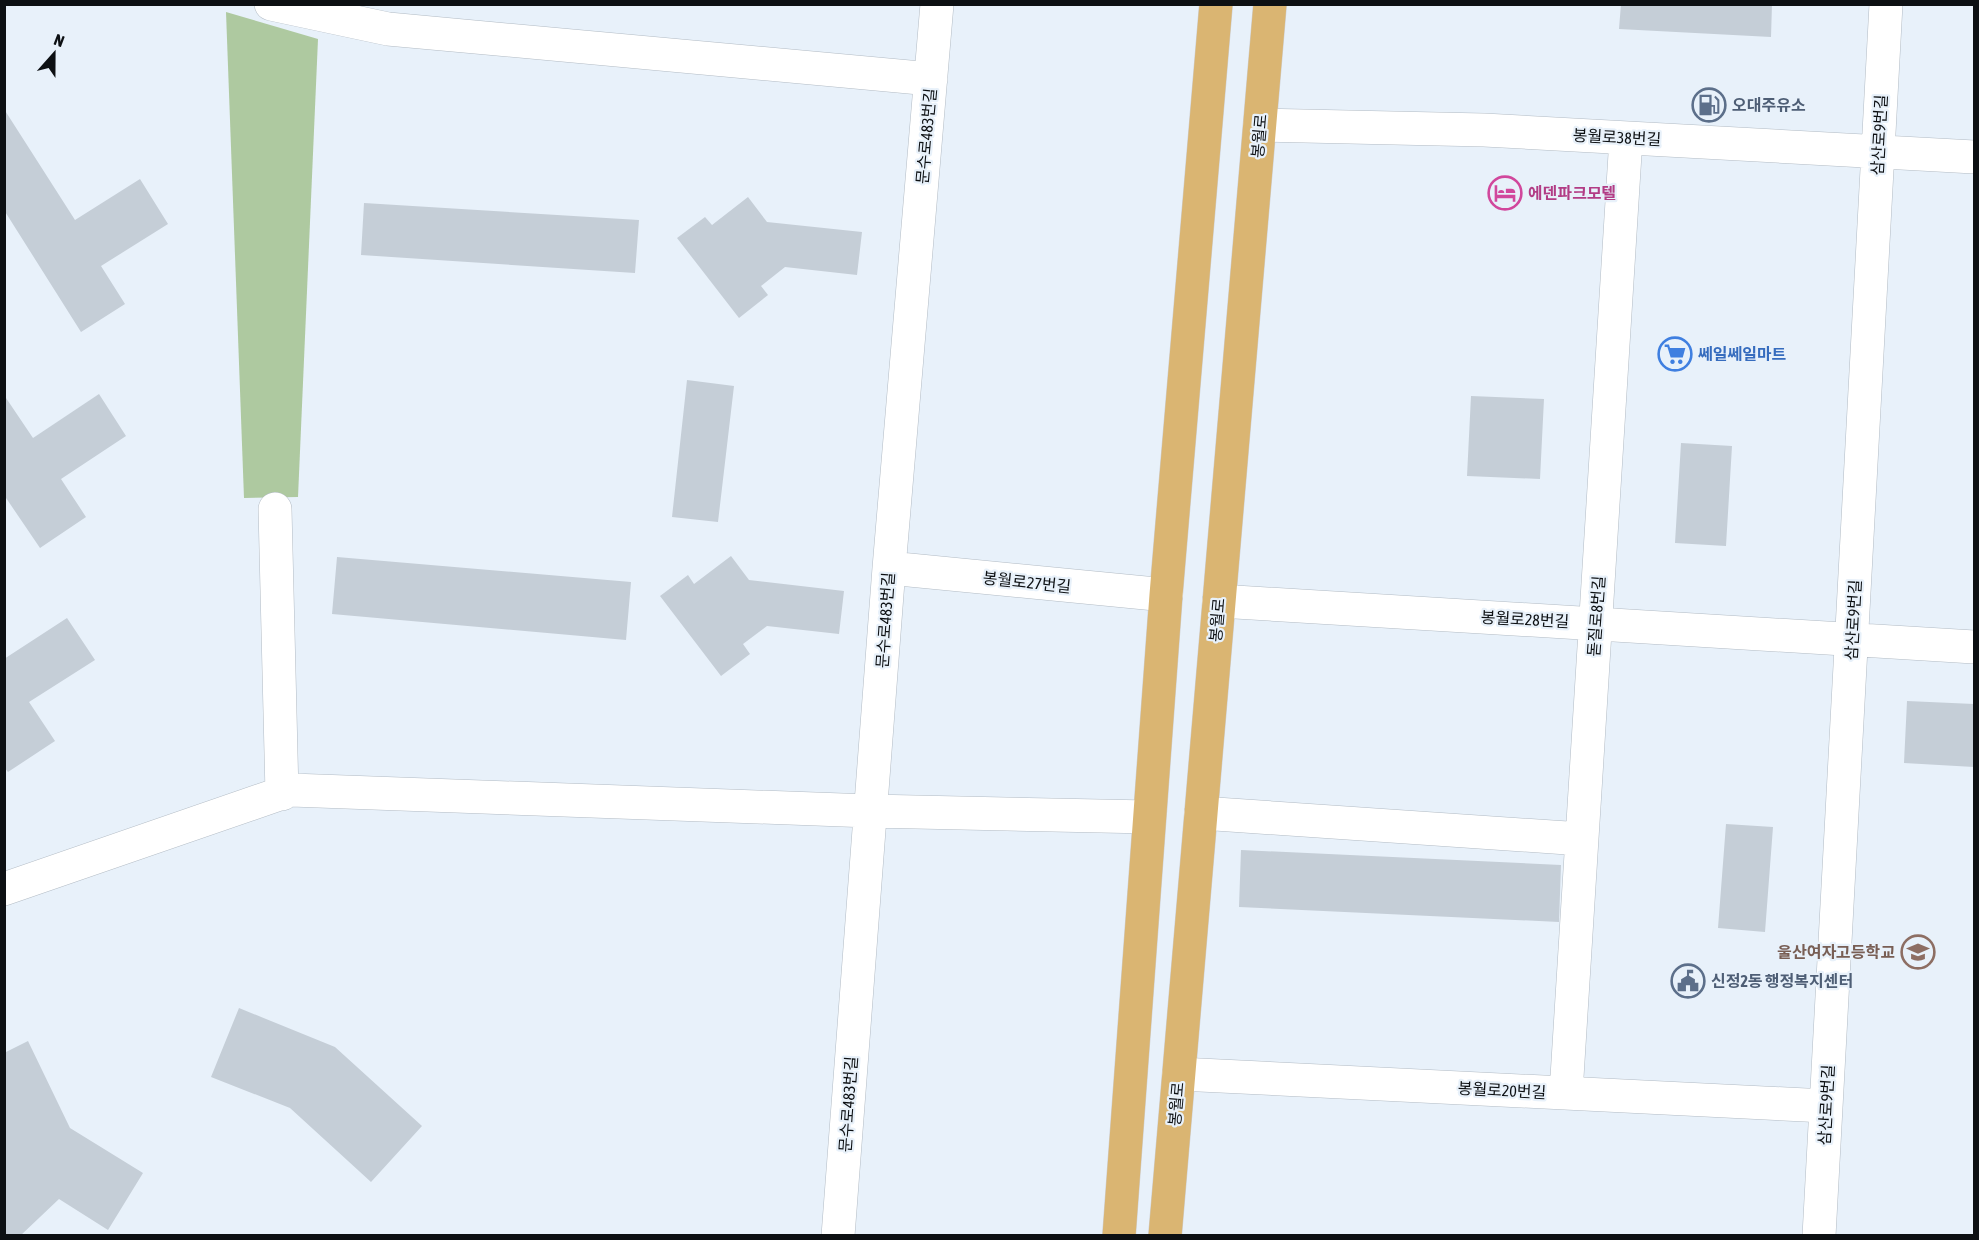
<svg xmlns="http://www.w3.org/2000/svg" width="1979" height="1240" viewBox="0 0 1979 1240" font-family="'Asap Condensed','Noto Sans KR',sans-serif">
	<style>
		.green { fill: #aec9a0 }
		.building { fill: #c5ced7 }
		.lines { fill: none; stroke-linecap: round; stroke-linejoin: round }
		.minor-casing { stroke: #b2bbc4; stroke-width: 34 }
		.primary-casing { stroke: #cfcfd0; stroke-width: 34 }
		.minor { stroke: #fff; stroke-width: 33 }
		.primary { stroke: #dab572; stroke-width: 33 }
		.labels { text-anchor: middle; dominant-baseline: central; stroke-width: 4.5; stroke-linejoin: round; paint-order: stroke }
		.service-label { font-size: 16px; font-weight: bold; fill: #4e5e75; stroke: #e8f1fa; text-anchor: start }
		.street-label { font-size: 16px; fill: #0d1013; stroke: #e8f1fa }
		.hotel-label { font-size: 16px; font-weight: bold; fill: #b23c85; stroke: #e8f1fa; text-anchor: start }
		.shop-label { font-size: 16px; font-weight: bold; fill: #366cbe; stroke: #e8f1fa; text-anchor: start }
		.education-label { font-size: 16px; font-weight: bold; fill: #785e54; stroke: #e8f1fa; text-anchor: end }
	</style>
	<rect width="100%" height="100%" fill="#e8f1fa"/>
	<path class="green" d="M 226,12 L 318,39 L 298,497 L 244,498 Z"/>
	<path class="building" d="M 1621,4 L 1772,4 L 1771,37 L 1619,29 Z
		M 4,109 L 75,220 L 140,179 L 168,224 L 101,266 L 125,304 L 81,332 L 4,210 Z
		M 748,197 L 767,222 L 862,232 L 857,275 L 785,267 L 761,286 L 768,295 L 739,318 L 677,238 L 705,217 L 712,225 Z
		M 364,203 L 639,220 L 635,273 L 361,255 Z
		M 687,380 L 734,386 L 718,522 L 672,517 Z
		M 99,394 L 126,436 L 61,479 L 86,517 L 40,548 L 4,495 L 4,395 L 33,438 Z
		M 1471,396 L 1544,399 L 1540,479 L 1467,476 Z
		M 1681,443 L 1732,446 L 1726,546 L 1675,543 Z
		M 731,556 L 749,580 L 844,591 L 839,634 L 767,626 L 743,644 L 750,654 L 721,676 L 660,596 L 688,575 L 694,584 Z
		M 337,557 L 631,582 L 626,640 L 332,614 Z
		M 67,618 L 95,660 L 29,702 L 55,741 L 8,772 L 4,767 L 4,659 Z
		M 1907,701 L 1974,704 L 1974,767 L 1904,763 Z
		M 1726,824 L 1773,827 L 1765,932 L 1718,928 Z
		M 1241,850 L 1561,865 L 1559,922 L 1239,907 Z
		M 239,1008 L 335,1047 L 422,1126 L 371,1182 L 290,1108 L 211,1077 Z
		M 28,1041 L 70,1128 L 143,1173 L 108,1230 L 59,1199 L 20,1236 L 4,1236 L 4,1053 Z"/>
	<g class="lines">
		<g class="minor-casing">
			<path id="minor" d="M 271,4 L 388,29 L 931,79
				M 1260,125 L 1484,130 L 1974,157
				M 275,509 L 282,794
				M 889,568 L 1166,595
				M 1219,601 L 1974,647
				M 1201,813 L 1582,839
				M 4,889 L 291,790 L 870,811 L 1149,817
				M 1179,1074 L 1826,1106
				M 1566,1093 L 1626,138
				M 838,1236 L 889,568 L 937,4
				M 1819,1236 L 1886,4"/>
		</g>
		<g class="primary-casing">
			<path id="primary" d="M 1119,1236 L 1166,595 L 1216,4
				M 1165,1236 L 1270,4"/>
		</g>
		<use href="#minor" class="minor"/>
		<use href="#primary" class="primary"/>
	</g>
	<defs>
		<g id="fuel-ring" transform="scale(1.725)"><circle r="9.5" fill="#e8f1fa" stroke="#5c6f8a" stroke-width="1.5"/><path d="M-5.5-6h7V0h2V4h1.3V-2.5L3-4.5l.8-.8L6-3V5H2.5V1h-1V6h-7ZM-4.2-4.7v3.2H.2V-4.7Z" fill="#5c6f8a"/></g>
		<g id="hotel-ring" transform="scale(1.725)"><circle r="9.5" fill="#e8f1fa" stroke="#d1479c" stroke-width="1.5"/><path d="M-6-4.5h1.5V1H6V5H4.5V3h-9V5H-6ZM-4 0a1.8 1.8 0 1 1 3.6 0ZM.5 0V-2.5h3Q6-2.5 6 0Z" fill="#d1479c"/></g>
		<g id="supermarket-ring" transform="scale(1.725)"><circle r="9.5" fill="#e8f1fa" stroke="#3f7fe0" stroke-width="1.5"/><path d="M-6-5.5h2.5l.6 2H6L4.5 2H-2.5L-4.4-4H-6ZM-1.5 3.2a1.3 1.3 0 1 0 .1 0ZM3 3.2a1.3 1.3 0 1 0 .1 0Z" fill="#3f7fe0"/></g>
		<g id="school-ring" transform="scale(1.725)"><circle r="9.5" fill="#e8f1fa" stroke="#8d6e63" stroke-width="1.5"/><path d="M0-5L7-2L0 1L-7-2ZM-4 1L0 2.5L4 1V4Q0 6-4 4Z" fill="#8d6e63"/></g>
		<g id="civic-ring" transform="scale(1.725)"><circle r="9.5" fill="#e8f1fa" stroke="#5c6f8a" stroke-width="1.5"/><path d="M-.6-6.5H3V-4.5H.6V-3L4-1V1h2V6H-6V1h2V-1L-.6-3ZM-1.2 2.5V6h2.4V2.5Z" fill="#5c6f8a"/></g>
	</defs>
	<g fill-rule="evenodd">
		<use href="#fuel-ring" x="1709" y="105"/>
		<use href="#hotel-ring" x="1505" y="193"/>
		<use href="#supermarket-ring" x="1675" y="354"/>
		<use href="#school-ring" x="1918" y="952"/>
		<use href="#civic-ring" x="1688" y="981"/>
	</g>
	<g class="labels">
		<g class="service-label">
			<text x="1732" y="105">오대주유소</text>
			<text x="1711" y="981">신정2동 행정복지센터</text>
		</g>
		<g class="street-label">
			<text transform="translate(1879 135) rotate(-87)">삼산로9번길</text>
			<text transform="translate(926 136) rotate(-85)">문수로483번길</text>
			<text transform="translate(1259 136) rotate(-85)">봉월로</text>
			<text transform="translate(1617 137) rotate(3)">봉월로38번길</text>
			<text transform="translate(1027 582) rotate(6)">봉월로27번길</text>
			<text transform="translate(1596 616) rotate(-86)">돋질로8번길</text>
			<text transform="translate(1525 619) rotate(3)">봉월로28번길</text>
			<text transform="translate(885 620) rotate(-86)">문수로483번길</text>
			<text transform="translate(1217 620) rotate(-85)">봉월로</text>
			<text transform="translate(1853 620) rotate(-87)">삼산로9번길</text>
			<text transform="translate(1502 1090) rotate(3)">봉월로20번길</text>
			<text transform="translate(848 1104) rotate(-86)">문수로483번길</text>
			<text transform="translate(1176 1104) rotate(-85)">봉월로</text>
			<text transform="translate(1826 1105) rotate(-87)">삼산로9번길</text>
		</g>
		<g class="hotel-label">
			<text x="1528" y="193">에덴파크모텔</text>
		</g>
		<g class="shop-label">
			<text x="1698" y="354">쎄일쎄일마트</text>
		</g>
		<g class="education-label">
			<text x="1895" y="952">울산여자고등학교</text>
		</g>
	</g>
	<rect width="1979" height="1240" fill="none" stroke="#0d1013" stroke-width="12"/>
	<g transform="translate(54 54) rotate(21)" stroke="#e8f1fa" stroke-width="4.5" paint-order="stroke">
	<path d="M0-4.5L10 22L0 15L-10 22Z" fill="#0d1013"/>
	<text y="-9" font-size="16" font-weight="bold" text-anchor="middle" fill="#0d1013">N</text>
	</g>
</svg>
